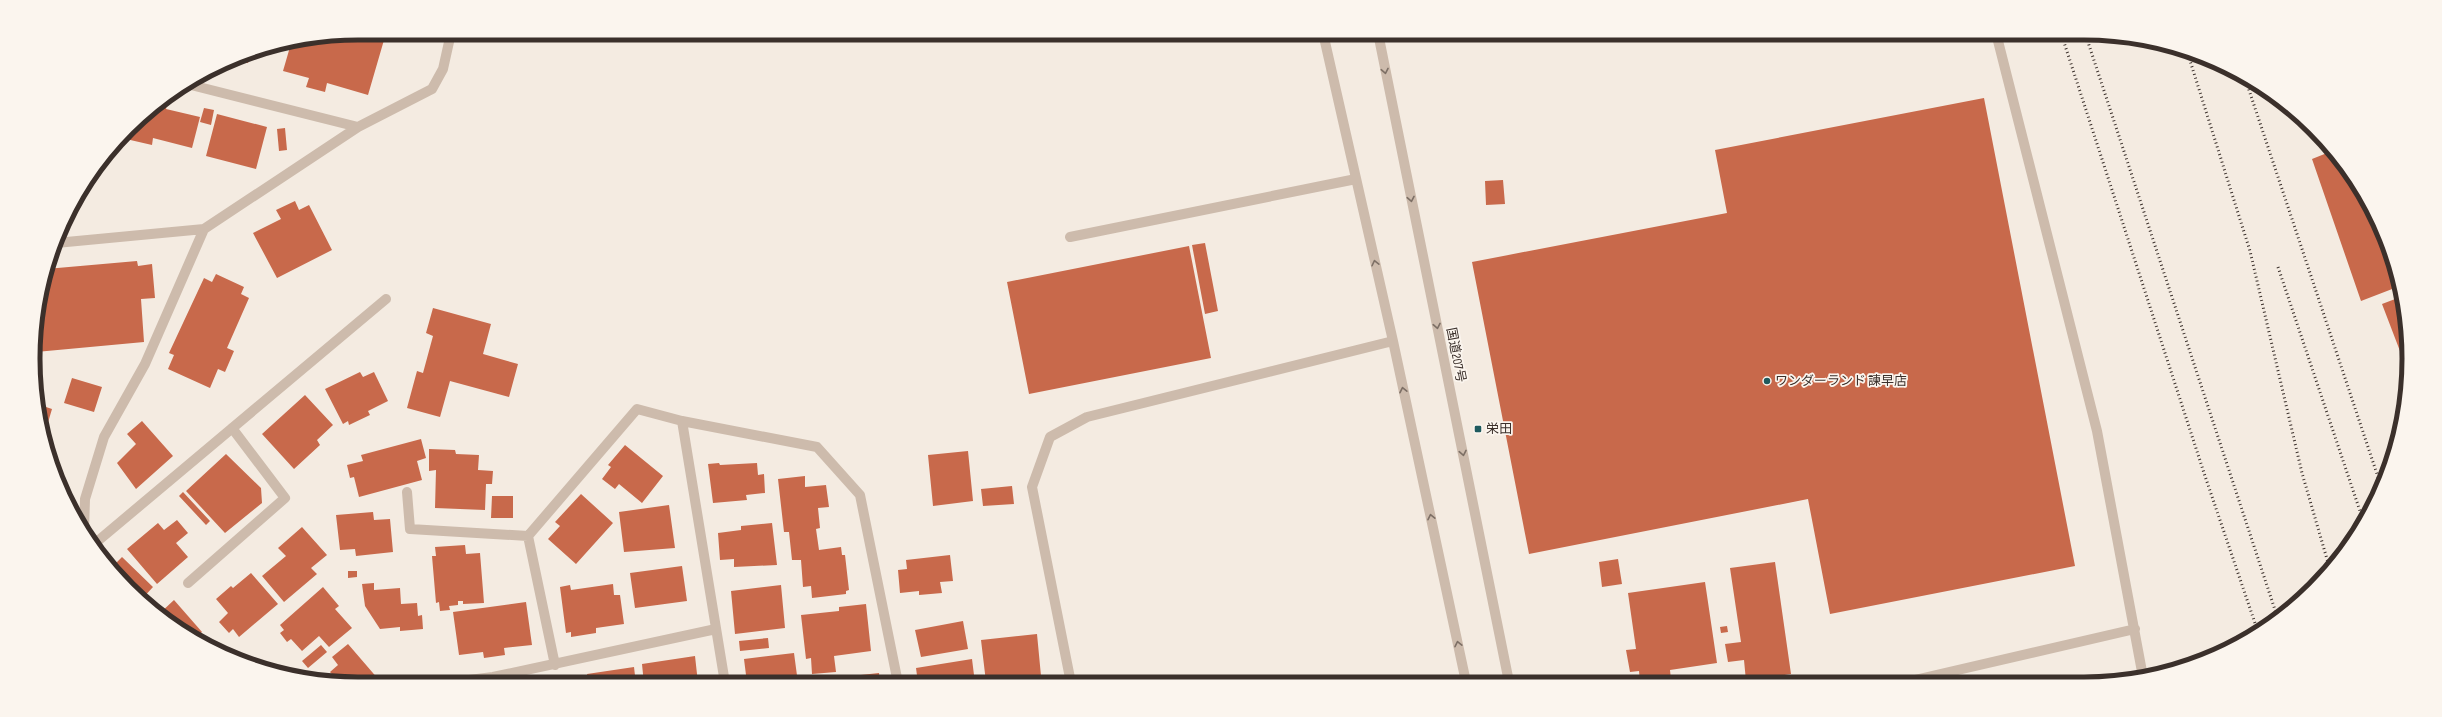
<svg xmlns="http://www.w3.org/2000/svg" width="2442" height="717" viewBox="0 0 2442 717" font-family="'Sofia Sans Condensed','Noto Sans JP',sans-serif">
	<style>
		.building { fill: #c8694b }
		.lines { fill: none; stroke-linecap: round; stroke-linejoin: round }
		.minor { stroke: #cdbbac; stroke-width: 10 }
		.rail { stroke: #3b302b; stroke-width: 3; stroke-dasharray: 1 3; stroke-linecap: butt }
		.oneway { stroke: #7d6f65 }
		.poi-dot { fill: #1f5a5e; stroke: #fbf5ee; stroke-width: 1.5 }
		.labels { text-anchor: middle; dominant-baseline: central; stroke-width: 3.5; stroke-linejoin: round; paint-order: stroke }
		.street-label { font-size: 13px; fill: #3b302b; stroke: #fbf5ee }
		.poi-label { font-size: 13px; fill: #3b302b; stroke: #fbf5ee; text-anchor: start }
		.rim { fill: none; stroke: #3b302b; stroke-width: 5 }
	</style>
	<rect width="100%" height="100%" fill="#f4ebe1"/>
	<path class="building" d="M 358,33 L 384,40 L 368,95 L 327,83 L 325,92 L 306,87 L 309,78 L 283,71 L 292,40 Z
		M 251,53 L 248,63 L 232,59 L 234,58 Z
		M 1984,98 L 2075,566 L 1830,614 L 1808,499 L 1529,554 L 1472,262 L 1727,213 L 1715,150 Z
		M 162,103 L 167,104 L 166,109 L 200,117 L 192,148 L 153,138 L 152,145 L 126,139 L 127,132 L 144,114 Z
		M 204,108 L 214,110 L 211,125 L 200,122 Z
		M 217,114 L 267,127 L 256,169 L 206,156 Z
		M 285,128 L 287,150 L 279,151 L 277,129 Z
		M 2332,151 L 2354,177 L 2384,234 L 2400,286 L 2361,301 L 2312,159 Z
		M 1503,180 L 1505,204 L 1486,205 L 1485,181 Z
		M 295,201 L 299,210 L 309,205 L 332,250 L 277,278 L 253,233 L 281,219 L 276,210 Z
		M 1205,243 L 1218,311 L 1205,314 L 1192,245 Z
		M 1189,246 L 1211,358 L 1029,394 L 1007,282 Z
		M 137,261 L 138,266 L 152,264 L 155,298 L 141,299 L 144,342 L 36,352 L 34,333 L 46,269 Z
		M 216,274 L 244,287 L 241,294 L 249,298 L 227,348 L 234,351 L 225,372 L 218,369 L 210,388 L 168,369 L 174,355 L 169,353 L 204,278 L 212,282 Z
		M 2403,296 L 2409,358 L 2408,372 L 2382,304 Z
		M 433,308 L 491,324 L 483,354 L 518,364 L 509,397 L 450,381 L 440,417 L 407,408 L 417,371 L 423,373 L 433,336 L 426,333 Z
		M 360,372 L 363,377 L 374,372 L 388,401 L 368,411 L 370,415 L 349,425 L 348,421 L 343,424 L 325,389 Z
		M 72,378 L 102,387 L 94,412 L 64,403 Z
		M 305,395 L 333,425 L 317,440 L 320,445 L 294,469 L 262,434 Z
		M 40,405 L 52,409 L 44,436 L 43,436 Z
		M 142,421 L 173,456 L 136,489 L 117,463 L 136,444 L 127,434 Z
		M 421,439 L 426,458 L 417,461 L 422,480 L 359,497 L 354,477 L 350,478 L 347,465 L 363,461 L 361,455 Z
		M 625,445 L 663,476 L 642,503 L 619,484 L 615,489 L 602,479 L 611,467 L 608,465 Z
		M 429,449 L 455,450 L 456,454 L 479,455 L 478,470 L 493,471 L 492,484 L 486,484 L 485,510 L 435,508 L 436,470 L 429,471 Z
		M 968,451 L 973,501 L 933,506 L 928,455 Z
		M 226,454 L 261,488 L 262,503 L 225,533 L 186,491 Z
		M 719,463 L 720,465 L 757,463 L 758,475 L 764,474 L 765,493 L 746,495 L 747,500 L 713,503 L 708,464 Z
		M 805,476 L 805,487 L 826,485 L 829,507 L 818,508 L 820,528 L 816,529 L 819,550 L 841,547 L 842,555 L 845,555 L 849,590 L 846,591 L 846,594 L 812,598 L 811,586 L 803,587 L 801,560 L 792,560 L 789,532 L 784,532 L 778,479 Z
		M 1012,486 L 1014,504 L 983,506 L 981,489 Z
		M 183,492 L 210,521 L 206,525 L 179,496 Z
		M 581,494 L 613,523 L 576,564 L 548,539 L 560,526 L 555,522 Z
		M 492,496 L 513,496 L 513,518 L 491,518 Z
		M 669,505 L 675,548 L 624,552 L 619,512 Z
		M 373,512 L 374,520 L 390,519 L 393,552 L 356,556 L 355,549 L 340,550 L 336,515 Z
		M 177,520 L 188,533 L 176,543 L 188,557 L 157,584 L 127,549 L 158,523 L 164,530 Z
		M 772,523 L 777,565 L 734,567 L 734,559 L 720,560 L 718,533 L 741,530 L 741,526 Z
		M 302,527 L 327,555 L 311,568 L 317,574 L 284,602 L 262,576 L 286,556 L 278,548 Z
		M 465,545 L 466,554 L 480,553 L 484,603 L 463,604 L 463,601 L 458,601 L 458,605 L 449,606 L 450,610 L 440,611 L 439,602 L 436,603 L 432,556 L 436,556 L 435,547 Z
		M 950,555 L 953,581 L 940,582 L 942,593 L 919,595 L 919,591 L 900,593 L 898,570 L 907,569 L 906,560 Z
		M 122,557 L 153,587 L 141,600 L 111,568 Z
		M 1618,559 L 1622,584 L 1602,587 L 1599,562 Z
		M 1775,562 L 1791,674 L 1746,681 L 1744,660 L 1728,662 L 1725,644 L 1741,642 L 1730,568 Z
		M 682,566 L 687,601 L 635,608 L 630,573 Z
		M 348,571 L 357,571 L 357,577 L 348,578 Z
		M 251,573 L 278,604 L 239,637 L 233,629 L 229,633 L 219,622 L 228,613 L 216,599 L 231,586 L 233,588 Z
		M 1705,582 L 1717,663 L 1670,670 L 1671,680 L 1640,682 L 1639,671 L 1630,672 L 1626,650 L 1636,649 L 1628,593 Z
		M 374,583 L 374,590 L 400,588 L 401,604 L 417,603 L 418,616 L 422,615 L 423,629 L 400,631 L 400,627 L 380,629 L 365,606 L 362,584 Z
		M 613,584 L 614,595 L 620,595 L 624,624 L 596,628 L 596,633 L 571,637 L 571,632 L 566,633 L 560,587 L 570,585 L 571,590 Z
		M 781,585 L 785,628 L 735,634 L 731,591 Z
		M 323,587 L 339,606 L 335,609 L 352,628 L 329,647 L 319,636 L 302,651 L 291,639 L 287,642 L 280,633 L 284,630 L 280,625 Z
		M 174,600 L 202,632 L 194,639 L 159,614 Z
		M 526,602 L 532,645 L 504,648 L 505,655 L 484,658 L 483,652 L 459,655 L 453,612 Z
		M 866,604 L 871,651 L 834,656 L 836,672 L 812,674 L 811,658 L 806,659 L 801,615 L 839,611 L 839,607 Z
		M 963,621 L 968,649 L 921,657 L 915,630 Z
		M 1727,626 L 1728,632 L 1721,633 L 1720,627 Z
		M 1037,634 L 1041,676 L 1028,678 L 1028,683 L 1007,683 L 1007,680 L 986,682 L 981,640 Z
		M 768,638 L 769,648 L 740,651 L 739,641 Z
		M 348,644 L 379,680 L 375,684 L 339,682 L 330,672 L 338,665 L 332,657 Z
		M 321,645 L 327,652 L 308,668 L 302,661 Z
		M 794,653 L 798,683 L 747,683 L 744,659 Z
		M 695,656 L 698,683 L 644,684 L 642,664 Z
		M 972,659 L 975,683 L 918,683 L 916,668 Z
		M 634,667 L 636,684 L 589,684 L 587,674 Z
		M 879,673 L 880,683 L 815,683 L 815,680 Z
		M 574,681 L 575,684 L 563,684 L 563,683 Z"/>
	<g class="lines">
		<path class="minor" d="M 1323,33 L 1393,341 L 1466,682
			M 1378,33 L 1509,682
			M 1996,33 L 2097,431 L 2143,677
			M 191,85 L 358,127
			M 1070,237 L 1356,179
			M 56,243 L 204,229 L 358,127 L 432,89 L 443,69 L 451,33
			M 682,421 L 725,683
			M 407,492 L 410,529 L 528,536 L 637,409 L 682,421 L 817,447 L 860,495 L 898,683
			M 84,530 L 85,499 L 104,437 L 145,364 L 204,229
			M 528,536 L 555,665
			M 93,545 L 386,299
			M 188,583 L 285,498 L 232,428
			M 1906,682 L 2135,629
			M 1071,683 L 1032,487 L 1050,437 L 1087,417 L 1393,341
			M 437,684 L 493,677 L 716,629"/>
		<path class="rail" d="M 2061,33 L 2205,476 L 2257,629
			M 2085,33 L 2277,616
			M 2187,51 L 2250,251 L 2302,473 L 2329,566
			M 2245,78 L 2380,483
			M 2278,267 L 2364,523"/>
	</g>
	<defs><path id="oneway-chevron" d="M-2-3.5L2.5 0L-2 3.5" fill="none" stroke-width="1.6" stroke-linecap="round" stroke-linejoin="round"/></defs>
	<g class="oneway">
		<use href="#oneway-chevron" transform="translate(1385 71) rotate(79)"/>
		<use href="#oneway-chevron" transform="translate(1411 199) rotate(79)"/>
		<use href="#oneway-chevron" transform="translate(1375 263) rotate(-103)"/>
		<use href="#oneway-chevron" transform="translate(1437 326) rotate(79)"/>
		<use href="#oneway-chevron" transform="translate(1403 390) rotate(-102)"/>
		<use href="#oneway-chevron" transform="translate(1463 453) rotate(79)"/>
		<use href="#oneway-chevron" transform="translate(1431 517) rotate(-102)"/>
		<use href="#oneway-chevron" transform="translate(1458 644) rotate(-102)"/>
	</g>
	<g class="poi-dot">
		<circle cx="1767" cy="381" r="4"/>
		<rect x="1474" y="425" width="8" height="8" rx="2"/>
	</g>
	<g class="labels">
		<g class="street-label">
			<text transform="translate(1456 355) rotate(79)">国道207号</text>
		</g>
		<g class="poi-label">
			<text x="1775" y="381">ワンダーランド 諫早店</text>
			<text x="1486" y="429">栄田</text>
		</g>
	</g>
	<path d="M0 0H2442V717H0ZM358 40H2084A318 318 0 0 1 2402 358V359A318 318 0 0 1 2084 677H358A318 318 0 0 1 40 359V358A318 318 0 0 1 358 40Z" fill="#fbf5ee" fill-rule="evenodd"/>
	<path class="rim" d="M358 40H2084A318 318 0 0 1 2402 358V359A318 318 0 0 1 2084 677H358A318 318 0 0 1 40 359V358A318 318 0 0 1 358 40Z"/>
</svg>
